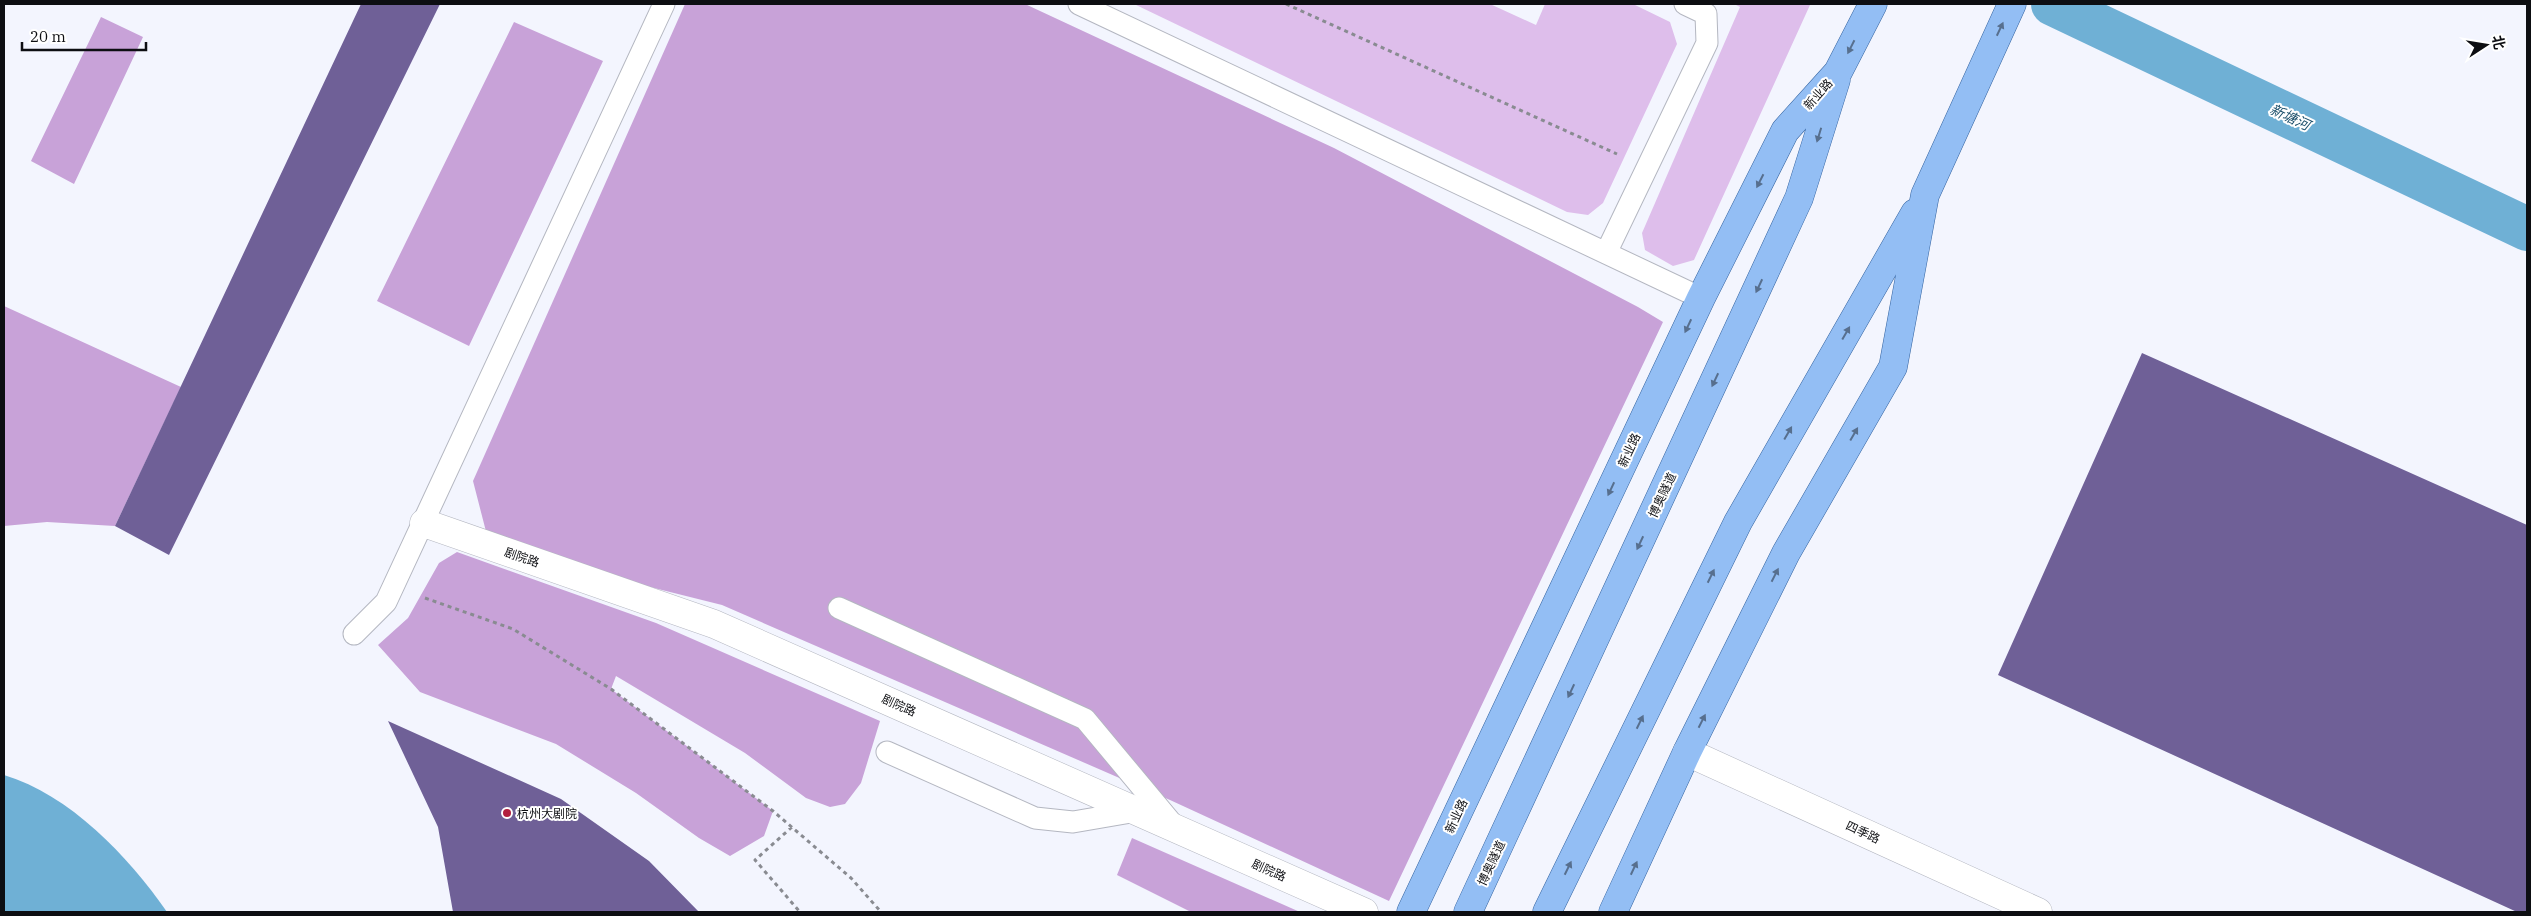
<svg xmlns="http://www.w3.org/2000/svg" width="2531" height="916" viewBox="0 0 2531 916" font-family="'IBM Plex Serif','Noto Sans SC',serif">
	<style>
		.green { fill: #debeeb }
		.forest { fill: #c8a2d8 }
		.water { fill: #6fb0d5 }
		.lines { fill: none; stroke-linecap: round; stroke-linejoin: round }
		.canal { stroke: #6fb0d5; stroke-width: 44 }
		.building { fill: #6f6097 }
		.lane-casing { stroke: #b4b7c1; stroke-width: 23 }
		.street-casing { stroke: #b4b7c1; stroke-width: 29 }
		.primary-casing { stroke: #3564a0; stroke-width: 29 }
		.path { stroke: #898b91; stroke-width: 3; stroke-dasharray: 4 4; stroke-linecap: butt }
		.lane { stroke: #fff; stroke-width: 21 }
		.street { stroke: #fff; stroke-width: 28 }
		.primary { stroke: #93bef4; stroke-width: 28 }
		.oneway { fill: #576f8e }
		.poi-dot { fill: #b21f3d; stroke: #fff; stroke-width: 2 }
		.labels { text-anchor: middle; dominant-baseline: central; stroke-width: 4; stroke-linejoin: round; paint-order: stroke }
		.street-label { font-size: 12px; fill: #0d0e12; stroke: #fff }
		.poi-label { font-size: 12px; fill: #0d0e12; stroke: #fff; text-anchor: start }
		.water-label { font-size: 14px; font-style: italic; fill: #1e516c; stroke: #fff }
	</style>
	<rect width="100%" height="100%" fill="#f3f5fe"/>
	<path class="green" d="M 1134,4 L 1490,4 L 1536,25 L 1545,4 L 1633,4 L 1670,22 L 1677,44 L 1603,203 L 1588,215 L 1567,212 Z
		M 1734,4 L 1810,5 L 1694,260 L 1673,266 L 1645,250 L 1642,233 L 1740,7 Z"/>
	<path class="forest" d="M 685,4 L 1025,4 L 1334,148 L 1638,307 L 1663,322 L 1389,901 L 1170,800 L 722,605 L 490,547 L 473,481 Z
		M 101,17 L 143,37 L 74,184 L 31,161 Z
		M 514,22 L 603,61 L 469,346 L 377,301 Z
		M 4,306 L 181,387 L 115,526 L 47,522 L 4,526 Z
		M 457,552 L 656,623 L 880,721 L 861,783 L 845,804 L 830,807 L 806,798 L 745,753 L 616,676 L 611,689 L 773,811 L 764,836 L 730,856 L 699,838 L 636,793 L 556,744 L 420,692 L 378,645 L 408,618 L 439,563 Z
		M 1132,838 L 1300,912 L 1191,912 L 1117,875 Z"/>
	<path class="water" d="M 4,775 C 70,795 128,856 167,912 L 4,912 Z"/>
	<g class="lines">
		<path class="canal" d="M 2053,4 L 2527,229"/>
	</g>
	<path class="building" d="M 361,4 L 440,4 L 169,555 L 115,526 Z
		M 2142,353 L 2527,525 L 2527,912 L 2517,912 L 1998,675 Z
		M 388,721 L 561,799 L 649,861 L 699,912 L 453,912 L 438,827 Z"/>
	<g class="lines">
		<g class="lane-casing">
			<path id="lane" d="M 1079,4 L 1701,298
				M 1606,253 L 1707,43 L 1706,14 L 1685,4
				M 839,608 L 1085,719 L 1175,827
				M 354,634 L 386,602 L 664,4
				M 887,752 L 1035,818 L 1073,822 L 1137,811"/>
		</g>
		<g class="street-casing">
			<path id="street" d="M 424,523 L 714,624 L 1364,912
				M 1687,752 L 2038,912"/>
		</g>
		<g class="primary-casing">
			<path id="primary" d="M 1411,912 L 1701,298 L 1785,131 L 1838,72 L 1873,4
				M 1468,912 L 1799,198 L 1836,80
				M 1547,912 L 1738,522 L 1915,213
				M 1613,912 L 1687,752 L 1786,553 L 1893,367 L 1925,195 L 2012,4"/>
		</g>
		<path class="path" d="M 1286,4 L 1617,154
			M 425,598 L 513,629 L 611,689 L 773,811 L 851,878 L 881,912
			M 792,827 L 755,860 L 800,912"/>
		<use href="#lane" class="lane"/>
		<use href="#street" class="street"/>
		<use href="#primary" class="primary"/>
	</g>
	<defs><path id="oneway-solid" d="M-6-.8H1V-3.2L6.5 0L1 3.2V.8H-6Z" transform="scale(1.25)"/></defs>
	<g class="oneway">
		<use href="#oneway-solid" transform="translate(2000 29) rotate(-65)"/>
		<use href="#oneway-solid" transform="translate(1851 47) rotate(117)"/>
		<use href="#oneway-solid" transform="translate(1819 135) rotate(107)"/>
		<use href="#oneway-solid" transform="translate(1760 181) rotate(117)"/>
		<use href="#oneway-solid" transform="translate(1759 286) rotate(115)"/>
		<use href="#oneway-solid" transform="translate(1688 326) rotate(115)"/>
		<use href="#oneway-solid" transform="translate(1846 333) rotate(-60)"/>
		<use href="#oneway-solid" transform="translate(1715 380) rotate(115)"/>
		<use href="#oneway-solid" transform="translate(1788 433) rotate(-60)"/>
		<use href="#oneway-solid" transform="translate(1854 434) rotate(-60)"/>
		<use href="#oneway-solid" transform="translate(1611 489) rotate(115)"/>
		<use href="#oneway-solid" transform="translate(1640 543) rotate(115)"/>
		<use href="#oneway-solid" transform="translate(1775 575) rotate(-63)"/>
		<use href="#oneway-solid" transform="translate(1711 576) rotate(-64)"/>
		<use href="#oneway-solid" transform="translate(1571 691) rotate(115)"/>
		<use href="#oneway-solid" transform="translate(1702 721) rotate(-63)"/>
		<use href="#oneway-solid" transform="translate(1640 722) rotate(-64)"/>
		<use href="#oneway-solid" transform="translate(1568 868) rotate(-64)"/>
		<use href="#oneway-solid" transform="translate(1634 868) rotate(-65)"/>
	</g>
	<circle class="poi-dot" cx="507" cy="813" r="5"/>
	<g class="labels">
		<g class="street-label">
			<text transform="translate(1818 94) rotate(-48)">新业路</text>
			<text transform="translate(1629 450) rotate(-65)">新业路</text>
			<text transform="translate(1662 495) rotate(-65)">博奥隧道</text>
			<text transform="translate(522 557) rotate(19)">剧院路</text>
			<text transform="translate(899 705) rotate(24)">剧院路</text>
			<text transform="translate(1456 816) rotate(-65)">新业路</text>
			<text transform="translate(1863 832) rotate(25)">四季路</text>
			<text transform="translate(1491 863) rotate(-65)">博奥隧道</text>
			<text transform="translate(1269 870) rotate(24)">剧院路</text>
		</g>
		<g class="poi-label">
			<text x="517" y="813">杭州大剧院</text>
		</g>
		<g class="water-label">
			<text transform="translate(2290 117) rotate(25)">新塘河</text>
		</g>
	</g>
	<rect width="2531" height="916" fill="none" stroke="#0d0e12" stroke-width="10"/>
	<g transform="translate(2486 45) rotate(78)" stroke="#ffffff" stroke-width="4" paint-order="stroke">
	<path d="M0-4L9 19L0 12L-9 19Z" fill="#0d0e12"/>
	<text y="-8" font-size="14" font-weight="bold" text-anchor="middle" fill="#0d0e12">北</text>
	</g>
	<path d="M22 42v8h124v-8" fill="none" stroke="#0d0e12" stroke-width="2.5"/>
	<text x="30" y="42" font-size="15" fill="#0d0e12" stroke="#ffffff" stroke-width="4" paint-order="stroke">20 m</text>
</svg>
